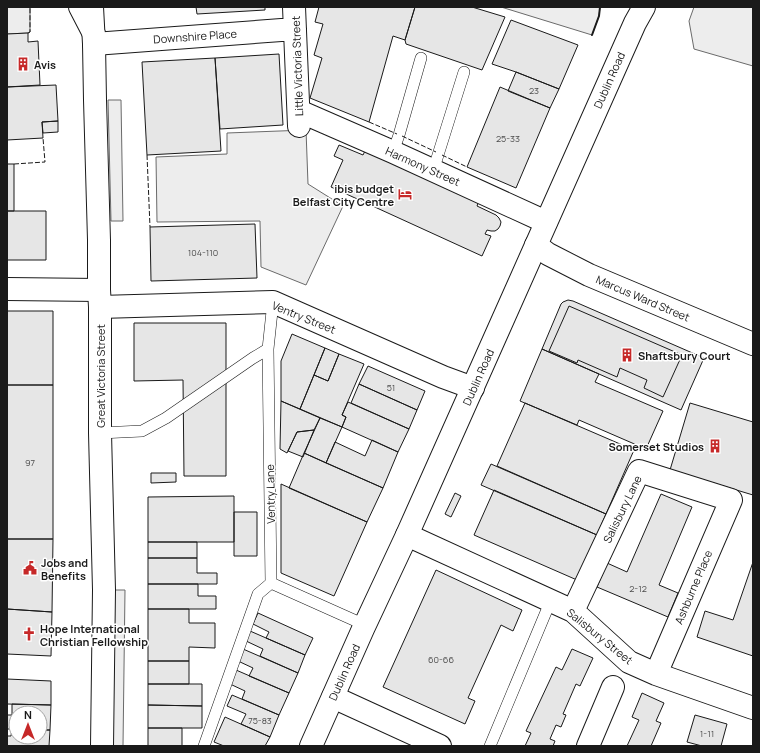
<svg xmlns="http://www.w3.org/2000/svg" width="760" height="753" viewBox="0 0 760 753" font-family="Manrope,sans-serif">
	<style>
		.built { fill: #ededed; stroke: #6a6a6a }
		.building { fill: #e6e6e6; stroke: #1a1a1a }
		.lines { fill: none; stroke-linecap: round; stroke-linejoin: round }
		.lane-casing { stroke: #1a1a1a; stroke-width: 12 }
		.street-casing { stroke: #1a1a1a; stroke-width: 24 }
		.secondary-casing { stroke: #1a1a1a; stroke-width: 24 }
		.primary-casing { stroke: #1a1a1a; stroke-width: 24 }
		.lane { stroke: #fff; stroke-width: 11 }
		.street { stroke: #fff; stroke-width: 22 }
		.secondary { stroke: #fff; stroke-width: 22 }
		.primary { stroke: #fff; stroke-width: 22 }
		.fence { stroke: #1a1a1a; stroke-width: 1; stroke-dasharray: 5 2; stroke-linecap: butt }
		.wall { stroke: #1a1a1a; stroke-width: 2 }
		.labels { text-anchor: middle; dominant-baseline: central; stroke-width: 3; stroke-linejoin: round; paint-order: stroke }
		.number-label { font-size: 9px; fill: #4d4d4d }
		.street-label { font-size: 11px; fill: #1a1a1a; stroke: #fff }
		.poi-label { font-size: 11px; font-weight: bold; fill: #1a1a1a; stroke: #fff; text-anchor: start }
	</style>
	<rect width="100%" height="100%" fill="#fff"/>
	<path class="built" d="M 7,7 L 30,7 L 30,32 L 28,33 L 7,34 Z
		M 501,7 L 600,7 L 599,16 L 592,35 Z
		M 694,7 L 753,7 L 753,66 L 694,49 L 689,21 Z
		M 108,100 L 121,100 L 123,221 L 111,221 Z
		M 306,130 L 308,184 L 343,206 L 306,285 L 261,267 L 260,221 L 157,222 L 156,157 L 227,154 L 227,133 Z
		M 114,590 L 125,590 L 123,746 L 113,746 Z"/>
	<path class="building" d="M 196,7 L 265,7 L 265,10 L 197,14 Z
		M 319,7 L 415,7 L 405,40 L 393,36 L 369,122 L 310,98 L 322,58 L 314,55 L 323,24 L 315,22 Z
		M 415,7 L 472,7 L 505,17 L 482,70 L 406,44 L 405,40 Z
		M 511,20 L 578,45 L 559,89 L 516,72 L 492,64 Z
		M 28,33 L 28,42 L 38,41 L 40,85 L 7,87 L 7,34 Z
		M 279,54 L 283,125 L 220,129 L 215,58 Z
		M 215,58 L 221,151 L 147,155 L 142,62 Z
		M 516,72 L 559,89 L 550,108 L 508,91 Z
		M 56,85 L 58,121 L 42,122 L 43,138 L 7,140 L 7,87 Z
		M 500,87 L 550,108 L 516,188 L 467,167 Z
		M 58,121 L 58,132 L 43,133 L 42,122 Z
		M 339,145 L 363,155 L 366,149 L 479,201 L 477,206 L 496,215 L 499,218 L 501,222 L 500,226 L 498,229 L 495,231 L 491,231 L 487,230 L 485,234 L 491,236 L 482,256 L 331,187 L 343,160 L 334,156 Z
		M 7,164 L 14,164 L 14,211 L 7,211 Z
		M 7,211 L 46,211 L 46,260 L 7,260 Z
		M 255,224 L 257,278 L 151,281 L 150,227 Z
		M 568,300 L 573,301 L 704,358 L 681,410 L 542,349 L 561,304 L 563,302 Z
		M 569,306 L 682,355 L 663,397 L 644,388 L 647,380 L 620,368 L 617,377 L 578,360 L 577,363 L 549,351 Z
		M 7,311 L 53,311 L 53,385 L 7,385 Z
		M 134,323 L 226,323 L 226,476 L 184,476 L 183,380 L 134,381 Z
		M 292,334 L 325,348 L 300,409 L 281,401 L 281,361 Z
		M 325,348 L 339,354 L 328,381 L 314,375 Z
		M 542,349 L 599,374 L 595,382 L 663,411 L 646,449 L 579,420 L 577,425 L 520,401 Z
		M 339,354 L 364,364 L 342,415 L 346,417 L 342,427 L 300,409 L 314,375 L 328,381 Z
		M 368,366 L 425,391 L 417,410 L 359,384 Z
		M 359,384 L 417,410 L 409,429 L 351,403 Z
		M 7,385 L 53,385 L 53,539 L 7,539 Z
		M 281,401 L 320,418 L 314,430 L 297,432 L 287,453 L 280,449 Z
		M 348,402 L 409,429 L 398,452 L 342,427 L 346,417 L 342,415 Z
		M 525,403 L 634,450 L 606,514 L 497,466 Z
		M 690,403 L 753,422 L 753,495 L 670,470 Z
		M 320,418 L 342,427 L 326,463 L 304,453 Z
		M 314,430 L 303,457 L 288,451 L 297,432 Z
		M 372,440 L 398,452 L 383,488 L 326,463 L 335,442 L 365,456 Z
		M 304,453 L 383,488 L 367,522 L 289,488 Z
		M 491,464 L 606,514 L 597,535 L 481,485 Z
		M 151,473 L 176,473 L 176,482 L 151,483 Z
		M 281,484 L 367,522 L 334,596 L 281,573 Z
		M 494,490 L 597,535 L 577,580 L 474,535 Z
		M 455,493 L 461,496 L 451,517 L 445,514 Z
		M 661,494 L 692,507 L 659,585 L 678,593 L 668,617 L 597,587 L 607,563 L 627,572 Z
		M 234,496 L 234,542 L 148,542 L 148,497 Z
		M 234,512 L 257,512 L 257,556 L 234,556 Z
		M 7,539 L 53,539 L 52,612 L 7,609 Z
		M 148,542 L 197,542 L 197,558 L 148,558 Z
		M 148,558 L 197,558 L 197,573 L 217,573 L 217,584 L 148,584 Z
		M 753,562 L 753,656 L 697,637 L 705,611 L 733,620 Z
		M 436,570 L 522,610 L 513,631 L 501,625 L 468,698 L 475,701 L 465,724 L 383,687 Z
		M 148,584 L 198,584 L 198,596 L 216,596 L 216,609 L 148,609 Z
		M 7,609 L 52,612 L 51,656 L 7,654 Z
		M 148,609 L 189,609 L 189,623 L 215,623 L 215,648 L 189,647 L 189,661 L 148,661 Z
		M 258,613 L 313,638 L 305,655 L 266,638 L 269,632 L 253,624 Z
		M 250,631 L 305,655 L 298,673 L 260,656 L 263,649 L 246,641 Z
		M 243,649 L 298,673 L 289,693 L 249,676 L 253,668 L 238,661 Z
		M 572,649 L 593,658 L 580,686 L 576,684 L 563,714 L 566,715 L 561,727 L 556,725 L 550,739 L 555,741 L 553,746 L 525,746 L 531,733 L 526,731 L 556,667 L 562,670 Z
		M 148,661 L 189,661 L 189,684 L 148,684 Z
		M 236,670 L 289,693 L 279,715 L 242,699 L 245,691 L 230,684 Z
		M 7,679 L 51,681 L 51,705 L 7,704 Z
		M 148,684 L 202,684 L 202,706 L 148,705 Z
		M 642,693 L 664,703 L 656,721 L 661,723 L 651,746 L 627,746 L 639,720 L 632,717 Z
		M 232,695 L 279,715 L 270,737 L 241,724 L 246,714 L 227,706 Z
		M 12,704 L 51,705 L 50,730 L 40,730 L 40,713 L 16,713 L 16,729 L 7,729 L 7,715 L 12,715 Z
		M 148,705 L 202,706 L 202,728 L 148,728 Z
		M 695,715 L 727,724 L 721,746 L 702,746 L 687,742 Z
		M 225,717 L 270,737 L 265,746 L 224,746 L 214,742 Z
		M 148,728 L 182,728 L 182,746 L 148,746 Z
		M 12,729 L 16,729 L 16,737 L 40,737 L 40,730 L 50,730 L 49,746 L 7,746 L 7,736 L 11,736 Z"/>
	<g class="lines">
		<g class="lane-casing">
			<path id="lane" d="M 393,152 L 399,135 L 421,58
				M 433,171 L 464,72
				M 273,302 L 268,349 L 271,583 L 365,625
				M 100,433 L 142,431 L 166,418 L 253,358 L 268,349
				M 204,746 L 258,594 L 271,583
				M 490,746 L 551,600"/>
		</g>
		<g class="street-casing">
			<path id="street" d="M 294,7 L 299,126
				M 94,44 L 295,29
				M 299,111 L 393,152 L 546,222
				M 536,245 L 548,254 L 589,275 L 753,344
				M 7,289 L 99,290
				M 100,307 L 273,302 L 443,377 L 473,388
				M 407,535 L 573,611 L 629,662 L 656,674 L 753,708
				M 573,611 L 639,471 L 731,500 L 656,674
				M 333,697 L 440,746
				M 588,746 L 613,687"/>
		</g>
		<g class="secondary-casing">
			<path id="secondary" d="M 80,7 L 94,34"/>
		</g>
		<g class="primary-casing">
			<path id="primary" d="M 92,7 L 94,44 L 95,100 L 99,240 L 99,290 L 100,307 L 100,433 L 104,590 L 102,746
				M 311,746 L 363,629 L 407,535 L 635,23 L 644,7"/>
		</g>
		<use href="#lane" class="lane"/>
		<use href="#street" class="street"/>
		<use href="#secondary" class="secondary"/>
		<use href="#primary" class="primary"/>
		<path class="fence" d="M 28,33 L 30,32 L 30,7
			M 369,122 L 397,134
			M 402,136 L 436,152
			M 147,155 L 150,227
			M 442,155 L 467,167
			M 14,164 L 45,162 L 43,138"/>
		<path class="wall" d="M 592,35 L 599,16 L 600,7"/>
	</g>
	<defs>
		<g id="building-bare" transform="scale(1.08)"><path d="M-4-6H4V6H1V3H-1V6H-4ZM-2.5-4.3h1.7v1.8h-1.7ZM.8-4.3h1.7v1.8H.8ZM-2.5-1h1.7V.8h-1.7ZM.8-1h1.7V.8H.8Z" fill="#c62828" stroke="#fff" stroke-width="2.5" paint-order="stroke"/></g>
		<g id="hotel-bare" transform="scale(1.08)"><path d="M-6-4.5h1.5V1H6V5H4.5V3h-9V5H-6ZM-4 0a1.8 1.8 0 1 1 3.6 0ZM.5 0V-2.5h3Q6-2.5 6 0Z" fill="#c62828" stroke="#fff" stroke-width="2.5" paint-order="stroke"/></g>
		<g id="civic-bare" transform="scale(1.08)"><path d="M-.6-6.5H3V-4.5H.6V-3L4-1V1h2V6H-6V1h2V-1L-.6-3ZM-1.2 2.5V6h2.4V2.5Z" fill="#c62828" stroke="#fff" stroke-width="2.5" paint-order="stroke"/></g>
		<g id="church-bare" transform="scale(1.08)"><path d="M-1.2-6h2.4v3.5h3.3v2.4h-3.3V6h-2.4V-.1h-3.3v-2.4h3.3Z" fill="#c62828" stroke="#fff" stroke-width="2.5" paint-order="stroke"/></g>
	</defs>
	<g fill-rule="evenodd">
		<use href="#building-bare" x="23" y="64"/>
		<use href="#hotel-bare" x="405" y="194"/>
		<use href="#building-bare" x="627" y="355"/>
		<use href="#building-bare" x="715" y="446"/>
		<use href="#civic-bare" x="30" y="568"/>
		<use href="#church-bare" x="29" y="634"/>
	</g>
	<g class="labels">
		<g class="number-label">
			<text x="534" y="90">23</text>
			<text x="508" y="138">25-33</text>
			<text x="203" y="252">104-110</text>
			<text x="391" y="387">51</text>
			<text x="30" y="462">97</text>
			<text x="638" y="588">2-12</text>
			<text x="441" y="659">60-66</text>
			<text x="260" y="720">75-83</text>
			<text x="707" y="733">1-11</text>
		</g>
		<g class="street-label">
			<text transform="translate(195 36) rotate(-4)">Downshire Place</text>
			<text transform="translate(297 66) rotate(-92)">Little Victoria Street</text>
			<text transform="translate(609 80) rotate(-66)">Dublin Road</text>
			<text transform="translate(423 166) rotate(24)">Harmony Street</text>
			<text transform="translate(643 298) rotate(23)">Marcus Ward Street</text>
			<text transform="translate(304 317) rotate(22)">Ventry Street</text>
			<text transform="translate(100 376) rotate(-90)">Great Victoria Street</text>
			<text transform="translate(478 377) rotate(-66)">Dublin Road</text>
			<text transform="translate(270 494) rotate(-91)">Ventry Lane</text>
			<text transform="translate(622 509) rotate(-64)">Salisbury Lane</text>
			<text transform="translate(693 587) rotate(-67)">Ashburne Place</text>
			<text transform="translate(600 636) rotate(39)">Salisbury Street</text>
			<text transform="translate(344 672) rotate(-66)">Dublin Road</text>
		</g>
		<g class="poi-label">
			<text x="34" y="64">Avis</text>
			<text x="394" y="188" text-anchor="end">ibis budget<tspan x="394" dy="13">Belfast City Centre</tspan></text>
			<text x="638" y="355">Shaftsbury Court</text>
			<text x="704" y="446" text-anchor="end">Somerset Studios</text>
			<text x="41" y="562">Jobs and<tspan x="41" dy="13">Benefits</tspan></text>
			<text x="40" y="628">Hope International<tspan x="40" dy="13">Christian Fellowship</tspan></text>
		</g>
	</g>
	<rect width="760" height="753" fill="none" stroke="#1a1a1a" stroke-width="16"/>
	<g transform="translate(28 725)"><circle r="19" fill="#ffffff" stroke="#a3a3a3"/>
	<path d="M0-3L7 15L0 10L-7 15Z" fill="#c62828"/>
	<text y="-6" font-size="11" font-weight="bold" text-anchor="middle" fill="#1a1a1a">N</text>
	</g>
</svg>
